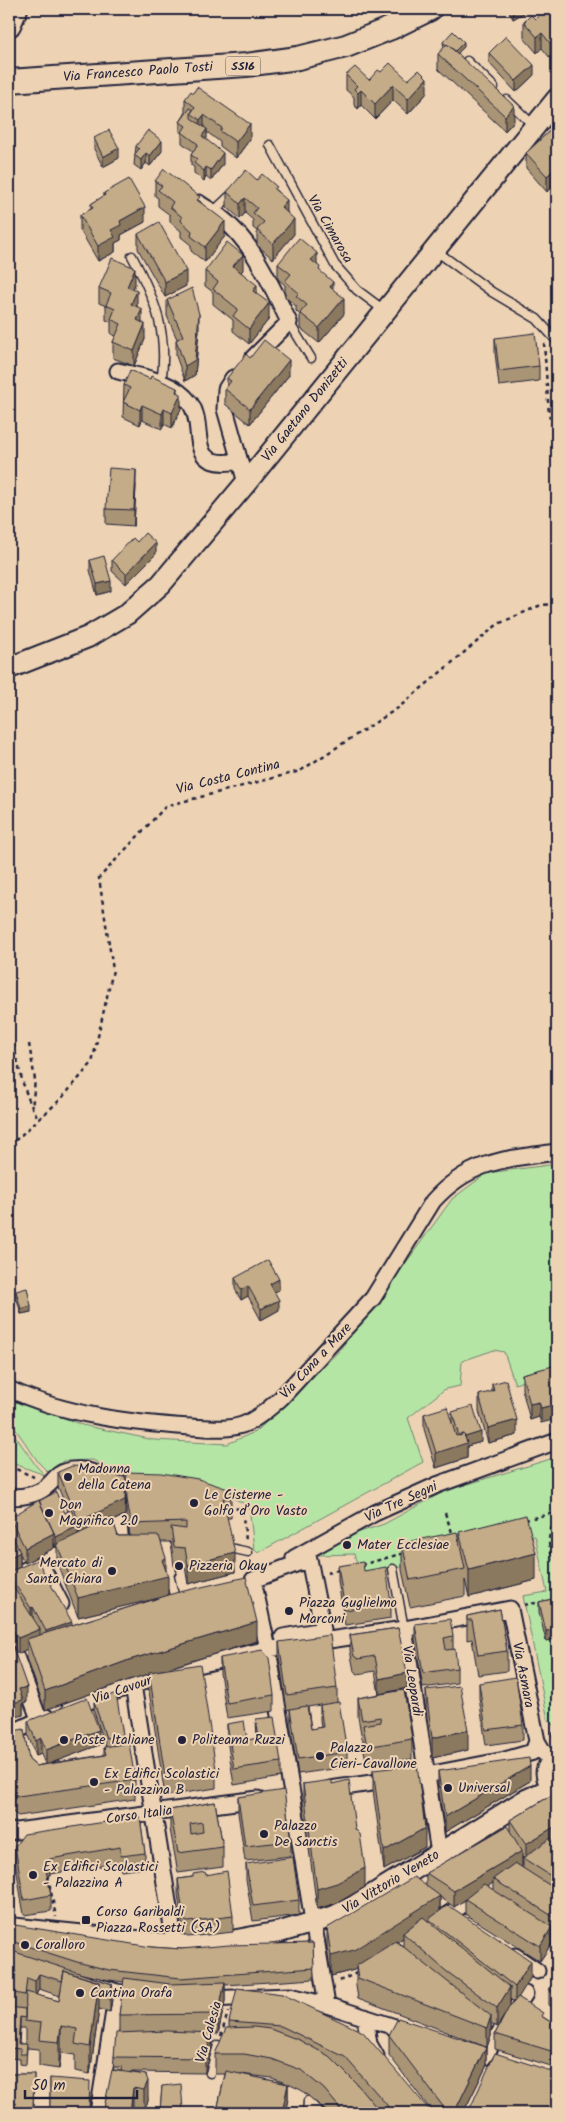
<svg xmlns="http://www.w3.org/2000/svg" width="566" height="2122" viewBox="0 0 566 2122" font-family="Kalam,sans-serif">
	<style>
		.green { fill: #b5e5a4; stroke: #6c8470 }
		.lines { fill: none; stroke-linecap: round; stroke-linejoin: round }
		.lane-casing { stroke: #22223b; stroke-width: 11 }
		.street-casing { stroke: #22223b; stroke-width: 19 }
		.secondary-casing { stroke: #22223b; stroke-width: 24 }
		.primary-casing { stroke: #22223b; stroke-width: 26 }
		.path { stroke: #22223b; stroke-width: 2.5; stroke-dasharray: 4 4; stroke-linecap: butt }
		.lane { stroke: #edd3b4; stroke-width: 8 }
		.street { stroke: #edd3b4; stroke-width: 15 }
		.secondary { stroke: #edd3b4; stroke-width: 20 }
		.primary { stroke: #edd3b4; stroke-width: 22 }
		.wall { fill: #a99475; stroke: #22223b; fill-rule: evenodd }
		.shaded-wall { fill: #8a785f; stroke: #22223b }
		.building { fill: #c5ac88; stroke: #22223b; fill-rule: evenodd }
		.poi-dot { fill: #22223b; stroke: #edd3b4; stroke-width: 2 }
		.labels { text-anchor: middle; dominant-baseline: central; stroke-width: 4; stroke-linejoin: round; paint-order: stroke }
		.shield { fill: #edd3b4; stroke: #5f575f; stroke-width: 1 }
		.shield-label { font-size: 12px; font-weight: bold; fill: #22223b }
		.street-label { font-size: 14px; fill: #22223b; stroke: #edd3b4 }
		.poi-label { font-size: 14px; fill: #22223b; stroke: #edd3b4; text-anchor: start }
	</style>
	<rect width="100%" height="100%" fill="#edd3b4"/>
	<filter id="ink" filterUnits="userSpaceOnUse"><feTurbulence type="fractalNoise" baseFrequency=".02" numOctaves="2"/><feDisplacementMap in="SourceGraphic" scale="10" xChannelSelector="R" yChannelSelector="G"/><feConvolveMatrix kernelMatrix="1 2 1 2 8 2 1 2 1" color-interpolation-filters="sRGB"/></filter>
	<g filter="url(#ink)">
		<path class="green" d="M 557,1164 L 557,1370 L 515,1384 L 504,1352 L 494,1350 L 462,1361 L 460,1386 L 445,1389 L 408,1418 L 423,1462 L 258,1553 L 254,1549 L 249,1506 L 227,1495 L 110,1470 L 93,1460 L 63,1461 L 48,1472 L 39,1463 L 12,1424 L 9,1396 L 82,1425 L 154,1440 L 227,1444 L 257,1431 L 338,1352 L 397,1275 L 452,1199 L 487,1173 Z
			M 9,1427 L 37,1467 L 45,1475 L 9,1462 Z
			M 557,1457 L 557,1729 L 548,1720 L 523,1596 L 547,1592 L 535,1536 L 361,1576 L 354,1554 L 318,1555 L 348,1536 L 384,1524 L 445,1491 Z"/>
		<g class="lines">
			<g class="lane-casing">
				<path id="lane" d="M 467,61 L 494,87
					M 507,100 L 533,125
					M 270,145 L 335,265 L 357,290 L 385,311
					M 213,212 L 233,193
					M 435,250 L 492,292 L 537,319 L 557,341
					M 132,256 C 155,299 169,333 161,383
					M 289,322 L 311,358
					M 230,1548 L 248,1552
					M 393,1569 L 404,1629
					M 168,1570 L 175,1599
					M 210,2073 L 218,2045
					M 308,2101 L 320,2113
					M 307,2113 L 308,2101"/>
			</g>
			<g class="street-casing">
				<path id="street" d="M 199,203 C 205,208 213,211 219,216 C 253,241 271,285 289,322 L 253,358
					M 118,371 C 142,377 174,381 190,403 C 208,428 182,471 239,461
					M 233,378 L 226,389 L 225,409 L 246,483
					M 9,1389 C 64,1415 130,1423 191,1427 C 209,1428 230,1431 247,1423 C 260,1417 271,1407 281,1398 L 373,1298 L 433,1201 C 470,1160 506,1159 557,1152
					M 9,1496 C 20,1498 37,1495 46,1487 C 53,1482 57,1473 67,1471 C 89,1466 98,1477 117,1480
					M 98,1534 L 119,1524 L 121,1545 L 164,1548 L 168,1570
					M 294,1558 L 375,1513 L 437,1485 L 557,1441
					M 40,1563 L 61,1604
					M 9,1578 L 75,1546
					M 404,1629 L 439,1853
					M 283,1637 L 323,1630 L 309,1559 L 253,1580 L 268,1649 L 327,2005
					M 9,1646 L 16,1657 L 39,1719
					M 133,1685 L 175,1945
					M 70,1708 L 133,1685 L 198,1665 L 268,1649 L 404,1629 L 510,1609 L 537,1741 L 544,1753 L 557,1761
					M 9,1734 L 46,1717
					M 330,1789 L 427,1775 L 505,1760 L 533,1752 L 537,1741
					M 9,1832 L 258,1799
					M 439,1920 L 551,1849 L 557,1855
					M 535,1924 L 557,1938
					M 515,1956 L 537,1971
					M 93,1984 L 117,1992 L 141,1996
					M 206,1999 L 290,1996 L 327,2005 L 413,2033
					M 365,2017 L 369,2044 L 376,2056
					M 483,2058 L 525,1994
					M 98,2113 L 117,1992"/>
			</g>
			<g class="secondary-casing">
				<path id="secondary" d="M 9,668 L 88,637 L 127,614 L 161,584 L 246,483 L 557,99
					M 557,1761 C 547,1764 544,1772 549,1781 L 557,1786
					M 9,1928 L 175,1945 L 210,1945 L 280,1932 L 335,1916 L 353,1907 L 524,1801 L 557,1786"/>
			</g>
			<g class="primary-casing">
				<path id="primary" d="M 9,25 L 16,9
					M 9,81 L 246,65 L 298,58 L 346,46 L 391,28 L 430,9"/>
			</g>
			<path class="path" d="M 544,343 L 549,415 L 557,442
				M 9,1020 C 16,1051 21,1093 39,1119
				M 29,1044 L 35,1080 L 32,1109
				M 9,1146 L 61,1099 L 92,1063 L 113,970 L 99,878 L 166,806 L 300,771 L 398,708 L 498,624 L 541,605 L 557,604
				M 9,1466 L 34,1477
				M 228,1506 L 242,1510 L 246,1540
				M 557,1512 C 549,1535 544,1542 557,1565
				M 445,1513 L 453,1535
				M 525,1520 L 557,1512
				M 361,1565 L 404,1553
				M 327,1573 L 341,1569
				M 524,1605 L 541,1602
				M 552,1736 L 557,1726
				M 48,1877 L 56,1917
				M 339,1981 L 359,1972
				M 221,2036 L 228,2012"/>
			<use href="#lane" class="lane"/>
			<use href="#street" class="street"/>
			<use href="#secondary" class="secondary"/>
			<use href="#primary" class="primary"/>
		</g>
		<path class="wall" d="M 508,9 L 531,9 L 513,19 Z
			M 557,9 L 557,52 L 550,58 L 542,48 L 537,53 L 524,38 L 524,22 L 535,19 Z
			M 443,42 L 464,47 L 458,53 L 514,121 L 505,131 L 438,69 L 438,54 L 444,48 Z
			M 489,53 L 534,75 L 516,92 L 489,63 Z
			M 381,72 L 408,80 L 427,93 L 408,114 L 393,100 L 375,119 L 361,105 L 358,109 L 354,105 L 354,97 L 346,90 L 346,75 L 369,80 Z
			M 185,99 L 250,139 L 236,158 L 220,146 L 220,142 L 207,132 L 206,140 L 223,164 L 211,181 L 206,177 L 204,181 L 194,173 L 194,167 L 191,165 L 191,155 L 193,151 L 182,143 L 182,133 L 180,132 L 180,122 L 185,114 Z
			M 557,124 L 557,182 L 547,192 L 526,168 L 526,153 Z
			M 94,138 L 119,158 L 103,167 L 94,149 Z
			M 136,146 L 162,151 L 150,166 L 146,163 L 141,170 L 134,165 Z
			M 257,180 L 277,191 L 287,212 L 294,234 L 273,259 L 257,245 L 257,231 L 253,228 L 253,220 L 245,213 L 240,219 L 227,207 L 227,192 Z
			M 155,181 L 200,201 L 225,236 L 205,262 L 191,251 L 191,245 L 181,237 L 181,231 L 170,222 L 170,215 L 158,206 L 158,198 L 155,196 Z
			M 104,193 L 145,222 L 121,235 L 121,240 L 115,243 L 115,252 L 98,261 L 80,230 L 80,215 L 91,209 L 91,204 L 104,196 Z
			M 138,234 L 186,286 L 165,297 L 138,249 Z
			M 278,264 L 317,264 L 320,272 L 333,290 L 344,314 L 319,343 L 300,328 L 300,315 L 296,311 L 296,306 L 285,297 L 285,285 L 278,279 Z
			M 243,270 L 241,272 L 257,294 L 269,319 L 249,344 L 233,331 L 233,320 L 213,304 L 213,292 L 205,286 L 205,271 Z
			M 135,284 L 133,289 L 145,339 L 134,366 L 113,358 L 113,342 L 116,336 L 111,334 L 111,322 L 106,320 L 106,306 L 99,303 L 99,288 Z
			M 167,300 L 199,330 L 195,375 L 185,381 L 176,356 L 176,340 L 177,339 L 167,316 Z
			M 495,338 L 539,366 L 539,381 L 499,386 L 495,353 Z
			M 250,358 L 289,375 L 250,424 L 225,404 L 225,389 L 227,386 L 227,378 Z
			M 124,385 L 177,393 L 181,409 L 172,428 L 164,424 L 162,429 L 142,420 L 140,425 L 123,417 Z
			M 136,485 L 134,526 L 106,524 L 106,509 Z
			M 156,554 L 126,584 L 112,571 L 112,560 Z
			M 90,560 L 111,591 L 97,595 L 90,570 Z
			M 235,1278 L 279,1290 L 274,1292 L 279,1310 L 261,1320 L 248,1296 L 241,1300 L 235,1289 Z
			M 16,1291 L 31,1312 L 21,1314 L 16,1296 Z
			M 557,1364 L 541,1423 L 539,1417 L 530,1420 L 522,1389 L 522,1374 L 552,1367 Z
			M 492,1384 L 517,1435 L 488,1443 L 479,1411 L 479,1395 L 492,1392 Z
			M 452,1412 L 481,1442 L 467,1446 L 467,1458 L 436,1468 L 424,1429 L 424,1414 L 452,1422 Z
			M 58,1472 L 93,1473 L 231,1490 L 231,1518 L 227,1518 L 235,1572 L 188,1584 L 185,1567 L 174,1566 L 171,1542 L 161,1542 L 166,1572 L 168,1595 L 257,1641 L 163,1670 L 216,1769 L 216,1788 L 165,1796 L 149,1691 L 149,1674 L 129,1680 L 45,1710 L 27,1658 L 27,1649 L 18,1654 L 13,1646 L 27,1702 L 23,1703 L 23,1715 L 9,1719 L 9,1529 L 10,1532 L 10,1521 L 9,1521 L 9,1493 L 13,1493 L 12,1517 L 65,1513 L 68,1511 L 58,1487 ZM 126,1492 L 127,1518 L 130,1536 L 118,1536 L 113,1521 L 125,1515 ZM 54,1543 L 56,1548 L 57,1547 L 57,1563 L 78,1617 L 165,1596 L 72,1625 L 20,1567 L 20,1554 L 25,1563 L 54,1548 Z
			M 459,1532 L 536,1580 L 469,1597 L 465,1580 L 465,1596 L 410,1607 L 402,1570 L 402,1543 L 459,1541 Z
			M 338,1566 L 364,1571 L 391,1603 L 391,1618 L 345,1625 L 338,1581 Z
			M 557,1598 L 557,1639 L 546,1641 L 539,1612 L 539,1602 Z
			M 500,1609 L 507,1651 L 507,1671 L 478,1675 L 472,1639 L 467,1640 L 467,1616 Z
			M 415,1624 L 453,1636 L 453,1649 L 457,1668 L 457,1683 L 423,1688 L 415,1640 Z
			M 398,1628 L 407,1688 L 382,1694 L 412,1739 L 412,1759 L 367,1766 L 363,1745 L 363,1739 L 362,1739 L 358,1717 L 358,1698 L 379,1694 L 375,1671 L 358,1674 L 354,1671 L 350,1650 L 350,1635 Z
			M 279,1642 L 337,1688 L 337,1703 L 347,1752 L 347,1767 L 298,1774 L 290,1724 L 290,1709 L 287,1710 L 279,1657 ZM 320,1705 L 320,1720 L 321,1727 L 311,1729 L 308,1707 Z
			M 220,1658 L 274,1695 L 274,1711 L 227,1718 L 220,1673 Z
			M 479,1683 L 523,1725 L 523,1740 L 486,1745 L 479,1698 Z
			M 426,1690 L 468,1750 L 432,1758 L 426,1709 Z
			M 94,1702 L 123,1735 L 123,1744 L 135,1780 L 135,1799 L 18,1816 L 9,1809 L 9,1732 L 29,1760 L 36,1766 L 45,1764 L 41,1754 L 36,1756 L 28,1736 L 28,1721 L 99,1745 L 51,1763 L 104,1755 L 104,1747 L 106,1747 L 94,1712 Z
			M 256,1719 L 281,1762 L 281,1777 L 234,1785 L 227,1739 L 227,1724 L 247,1740 L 257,1739 Z
			M 373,1770 L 425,1847 L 384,1870 L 373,1790 Z
			M 438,1771 L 530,1781 L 445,1832 L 438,1786 Z
			M 303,1784 L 332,1784 L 355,1829 L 365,1887 L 337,1903 L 317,1909 L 303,1803 Z
			M 557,1792 L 557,1935 L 552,1931 L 552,1943 L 540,1961 L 465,1914 L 465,1900 L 454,1907 L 440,1897 L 440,1911 L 531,1977 L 518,1997 L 543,2017 L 557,2026 L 551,2066 L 495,2049 L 495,2034 L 506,2013 L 497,2027 L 491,2023 L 491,2035 L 487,2047 L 486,2047 L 486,2067 L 463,2113 L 433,2113 L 389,2055 L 389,2035 L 486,2047 L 358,1998 L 356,1986 L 356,1968 L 354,1970 L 331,1976 L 327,1948 L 327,1928 L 426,1885 L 426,1873 L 510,1831 L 510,1820 ZM 522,1857 L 523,1860 L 523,1869 L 520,1867 L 522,1866 ZM 493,1883 L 493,1890 L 487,1886 ZM 403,1938 L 403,1946 L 397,1942 ZM 510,1999 L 514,2002 L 510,2007 Z
			M 238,1797 L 291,1841 L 291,1856 L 245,1861 L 238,1813 Z
			M 215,1802 L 223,1847 L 223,1867 L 178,1873 L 170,1829 L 170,1810 Z
			M 140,1817 L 145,1853 L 145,1868 L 121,1871 L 120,1863 L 50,1874 L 48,1877 L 51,1895 L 51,1911 L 24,1915 L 15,1861 L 15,1846 Z
			M 246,1864 L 299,1900 L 299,1915 L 253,1921 L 246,1879 Z
			M 206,1875 L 233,1916 L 233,1932 L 188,1937 L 184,1935 L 178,1894 L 178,1879 Z
			M 11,1941 L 151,1947 L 181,1949 L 313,1943 L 314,1979 L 225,1985 L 225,2001 L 218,2034 L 212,2034 L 212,2048 L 205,2073 L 130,2072 L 146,2075 L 148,2101 L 144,2110 L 133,2107 L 132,2113 L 103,2113 L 113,2070 L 114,2057 L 119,2033 L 119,2015 L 124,1982 L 109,1980 L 78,1973 L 112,1984 L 112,1999 L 110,2012 L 99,2009 L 90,2074 L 75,2071 L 75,2055 L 61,2053 L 59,2069 L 39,2066 L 39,2049 L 27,2048 L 26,2065 L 20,2064 L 20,2059 L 9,2058 L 9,1950 L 11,1951 ZM 39,1989 L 60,1996 L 59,2001 L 36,1995 ZM 20,2028 L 25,2028 L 25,2044 L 19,2044 Z
			M 557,1977 L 557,2010 L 549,2005 L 549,1989 Z
			M 282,1994 L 432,2113 L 328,2113 L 324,2109 L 301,2090 L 288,2084 L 288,2099 L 285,2113 L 218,2113 L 218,2106 L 225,2074 L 215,2074 L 215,2054 L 229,2028 L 229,2022 ZM 240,2074 L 272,2078 L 288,2084 Z
			M 9,2074 L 34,2074 L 33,2113 L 9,2113 Z
			M 50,2078 L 90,2091 L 90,2113 L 50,2113 Z
			M 162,2086 L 183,2109 L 183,2113 L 160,2113 Z"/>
		<path class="shaded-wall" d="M 513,9 L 531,9 L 513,19 Z
			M 542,33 L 542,48 L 537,53 L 537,37 Z
			M 557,37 L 557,52 L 550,58 L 550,43 Z
			M 464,42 L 464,47 L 454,57 L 454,52 Z
			M 534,65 L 534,75 L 516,92 L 516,81 Z
			M 427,78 L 427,93 L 408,114 L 408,99 Z
			M 393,85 L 393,100 L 375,119 L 375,104 Z
			M 361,90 L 361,105 L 358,109 L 358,93 Z
			M 514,106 L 514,121 L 505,131 L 505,116 Z
			M 204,115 L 204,130 L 200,135 L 200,120 Z
			M 250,124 L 250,139 L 236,158 L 236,142 Z
			M 207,129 L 207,139 L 202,146 L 202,136 Z
			M 162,141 L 162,151 L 150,166 L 150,156 Z
			M 119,148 L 119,158 L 103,167 L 103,157 Z
			M 146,153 L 146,163 L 141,170 L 141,160 Z
			M 223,153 L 223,164 L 211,181 L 211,170 Z
			M 206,167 L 206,177 L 204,181 L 204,171 Z
			M 557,167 L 557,182 L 547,192 L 547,176 Z
			M 245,198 L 245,213 L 240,219 L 240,204 Z
			M 287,200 L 287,215 L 281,207 Z
			M 145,207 L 145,222 L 121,235 L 121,240 L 115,243 L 115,252 L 98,261 L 98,246 L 111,230 L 120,221 Z
			M 294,219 L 294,234 L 273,259 L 273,244 Z
			M 225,221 L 225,236 L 205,262 L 205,247 Z
			M 317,253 L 317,268 L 311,260 Z
			M 243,255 L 243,270 L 233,282 L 233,266 Z
			M 135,268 L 135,284 L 127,302 L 127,287 Z
			M 186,271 L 186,286 L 165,297 L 165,282 Z
			M 333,282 L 333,297 L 330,287 Z
			M 257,285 L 257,301 L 253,291 Z
			M 137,291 L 137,306 L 131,319 L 131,304 Z
			M 344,298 L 344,314 L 319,343 L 319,328 Z
			M 269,303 L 269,319 L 249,344 L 249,329 Z
			M 142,309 L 142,324 L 137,320 Z
			M 199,314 L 199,330 L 195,375 L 185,381 L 185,366 Z
			M 145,324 L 145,339 L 134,366 L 134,351 Z
			M 289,360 L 289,375 L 250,424 L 250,409 Z
			M 177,388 L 177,402 L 181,394 L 181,409 L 172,428 L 172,413 L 176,392 Z
			M 142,405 L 142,420 L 140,425 L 140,410 Z
			M 164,409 L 164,424 L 162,429 L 162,414 Z
			M 136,470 L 136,485 L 134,526 L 134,510 Z
			M 156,543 L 156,554 L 126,584 L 126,574 Z
			M 111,581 L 111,591 L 97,595 L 97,584 Z
			M 279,1279 L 279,1290 L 270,1294 L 270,1284 Z
			M 248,1286 L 248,1296 L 241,1300 L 241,1290 Z
			M 279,1300 L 279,1310 L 261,1320 L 261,1309 Z
			M 31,1306 L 31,1312 L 21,1314 L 21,1309 Z
			M 539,1402 L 539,1417 L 530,1420 L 530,1404 Z
			M 557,1404 L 557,1419 L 541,1423 L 541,1408 Z
			M 517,1420 L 517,1435 L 488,1443 L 488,1428 Z
			M 481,1432 L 481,1442 L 467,1446 L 467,1458 L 436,1468 L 436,1453 L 460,1438 Z
			M 126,1477 L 125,1515 L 79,1536 L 79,1521 Z
			M 13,1493 L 13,1513 L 12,1520 L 12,1501 Z
			M 78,1526 L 78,1536 L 57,1544 L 57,1547 L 56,1548 L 56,1537 Z
			M 54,1533 L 54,1548 L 25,1563 L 25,1548 Z
			M 20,1552 L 20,1567 L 9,1573 L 9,1558 Z
			M 235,1553 L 235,1572 L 188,1584 L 188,1565 Z
			M 536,1553 L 536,1580 L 469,1597 L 469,1570 Z
			M 166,1558 L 166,1576 L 168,1576 L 168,1596 L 78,1617 L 78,1598 L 162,1560 Z
			M 33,1607 L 33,1622 L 31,1623 L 31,1608 Z
			M 72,1622 L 72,1637 L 46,1646 L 46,1631 Z
			M 257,1622 L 257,1641 L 129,1680 L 45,1710 L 45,1691 L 129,1660 Z
			M 40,1629 L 40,1644 L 27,1639 L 27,1649 L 18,1654 L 18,1638 Z
			M 557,1629 L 557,1639 L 546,1641 L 546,1631 Z
			M 407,1673 L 407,1688 L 379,1694 L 379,1679 Z
			M 27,1687 L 27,1702 L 23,1703 L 23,1715 L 9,1719 L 9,1704 L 19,1689 Z
			M 99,1730 L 99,1745 L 46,1765 L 46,1750 Z
			M 468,1730 L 468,1750 L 432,1758 L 432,1738 Z
			M 41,1738 L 41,1754 L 36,1756 L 36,1741 Z
			M 530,1766 L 530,1781 L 445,1832 L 445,1817 Z
			M 554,1827 L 554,1846 L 526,1859 L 526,1844 Z
			M 425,1828 L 425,1847 L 384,1870 L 384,1851 Z
			M 522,1851 L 522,1866 L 496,1881 L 493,1879 L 493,1883 L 466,1899 L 465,1899 L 465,1900 L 454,1907 L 454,1891 Z
			M 50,1859 L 50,1874 L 45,1880 L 45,1865 Z
			M 365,1868 L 365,1887 L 337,1903 L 317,1909 L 317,1889 Z
			M 440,1896 L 440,1915 L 429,1919 L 429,1922 L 403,1933 L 403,1938 L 354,1970 L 331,1976 L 331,1956 Z
			M 552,1927 L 552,1943 L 540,1961 L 540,1946 Z
			M 531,1961 L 531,1977 L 515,2003 L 515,1987 Z
			M 39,1974 L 39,1989 L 35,1996 L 35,1981 Z
			M 99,1982 L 99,2009 L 90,2074 L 90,2047 Z
			M 225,1982 L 225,2001 L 218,2034 L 218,2014 Z
			M 112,1984 L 112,1999 L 110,2012 L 110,1997 Z
			M 510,1987 L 510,2007 L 497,2027 L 497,2008 Z
			M 491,2016 L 491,2035 L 487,2047 L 487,2028 Z
			M 20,2017 L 20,2028 L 18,2048 Z
			M 61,2026 L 61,2053 L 59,2069 L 59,2042 Z
			M 212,2033 L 212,2048 L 205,2073 L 205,2058 Z
			M 557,2043 L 557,2058 L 551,2066 L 551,2051 Z
			M 486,2047 L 486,2067 L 463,2113 L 454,2113 Z
			M 148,2081 L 148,2101 L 144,2110 L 144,2090 Z
			M 288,2084 L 288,2099 L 285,2113 L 282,2113 Z
			M 133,2088 L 133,2107 L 132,2113 L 130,2113 Z"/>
		<path class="building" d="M 547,9 L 557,9 L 557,37 L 550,43 L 542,33 L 537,37 L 524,22 L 531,15 L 535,19 Z
			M 453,31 L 464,42 L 455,51 L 447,44 L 446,45 L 443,42 Z
			M 506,36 L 534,65 L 516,81 L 489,53 Z
			M 447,44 L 514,106 L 505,116 L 438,54 Z
			M 390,63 L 408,80 L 419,70 L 427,78 L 408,99 L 393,85 L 375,104 L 361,90 L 358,93 L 354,89 L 357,86 L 346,75 L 355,67 L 369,80 L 378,70 L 381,72 Z
			M 197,87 L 250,124 L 236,142 L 220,131 L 222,128 L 204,115 L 200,120 L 191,113 L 195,107 L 185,99 L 191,91 L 193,93 Z
			M 190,108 L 193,110 L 191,113 L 191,118 L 207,129 L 202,136 L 223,153 L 211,170 L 206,167 L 204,171 L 194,163 L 197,159 L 191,155 L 198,144 L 182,132 L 186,126 L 180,122 Z
			M 557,124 L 557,167 L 547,176 L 526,153 Z
			M 109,130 L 119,148 L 103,157 L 94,138 Z
			M 148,130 L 162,141 L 150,156 L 146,153 L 141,160 L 134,155 L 139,149 L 136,146 Z
			M 164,169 L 200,197 L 197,200 L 225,221 L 205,247 L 191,236 L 192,231 L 181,221 L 182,217 L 170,207 L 173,202 L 158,190 L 162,186 L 155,181 Z
			M 246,170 L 257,180 L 262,174 L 277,187 L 274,189 L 287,200 L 281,207 L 294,219 L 273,244 L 257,230 L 264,222 L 253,213 L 257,208 L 245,198 L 240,204 L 227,192 Z
			M 129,179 L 145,207 L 120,221 L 121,225 L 111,230 L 115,237 L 98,246 L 80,215 L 93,208 L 91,204 L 105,195 L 104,193 Z
			M 159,222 L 186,271 L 165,282 L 138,234 Z
			M 299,238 L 317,253 L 311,260 L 320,267 L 319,270 L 333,282 L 330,287 L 344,298 L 319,328 L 300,313 L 307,305 L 296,296 L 299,293 L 285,281 L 291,274 L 278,264 Z
			M 227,242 L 243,255 L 233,266 L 257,285 L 253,291 L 269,303 L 249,329 L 233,316 L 238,309 L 213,289 L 218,282 L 205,271 Z
			M 112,258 L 135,268 L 127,287 L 137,291 L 131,304 L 142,309 L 137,320 L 145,324 L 134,351 L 113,342 L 121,324 L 111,319 L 115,309 L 106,305 L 111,293 L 99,288 Z
			M 192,288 L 199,314 L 195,360 L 185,366 L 176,340 L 183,336 L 167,300 Z
			M 535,333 L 539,366 L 499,371 L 495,338 Z
			M 264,340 L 289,360 L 250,409 L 225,389 L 231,381 L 227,378 L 246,354 L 250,358 Z
			M 130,370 L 150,379 L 151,376 L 177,388 L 176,392 L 181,394 L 172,413 L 164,409 L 162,414 L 142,405 L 140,410 L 123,402 L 130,388 L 124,385 Z
			M 109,468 L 136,470 L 134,510 L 106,509 Z
			M 145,533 L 156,543 L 126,574 L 112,560 L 133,538 L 137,542 Z
			M 104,556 L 111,581 L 97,584 L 90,560 Z
			M 268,1260 L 279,1279 L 270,1284 L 279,1300 L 261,1309 L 248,1286 L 241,1290 L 235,1278 Z
			M 27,1288 L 31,1306 L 21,1309 L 16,1291 Z
			M 557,1364 L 557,1378 L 556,1378 L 553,1366 L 552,1366 L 552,1365 Z
			M 553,1366 L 557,1381 L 557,1404 L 541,1408 L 539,1402 L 530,1404 L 522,1374 Z
			M 506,1380 L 517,1420 L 488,1428 L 479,1395 L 494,1391 L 492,1384 Z
			M 473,1406 L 481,1432 L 465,1437 L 464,1434 L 459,1436 L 452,1412 Z
			M 447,1407 L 456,1436 L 464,1434 L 467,1443 L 436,1453 L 424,1414 Z
			M 72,1466 L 91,1467 L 93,1473 L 126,1477 L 125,1500 L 79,1521 L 58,1472 Z
			M 126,1472 L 161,1473 L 198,1479 L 231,1490 L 231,1498 L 223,1498 L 235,1553 L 188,1565 L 185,1548 L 174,1547 L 171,1527 L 186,1529 L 186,1522 L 131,1524 L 127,1499 Z
			M 56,1492 L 65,1513 L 71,1509 L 78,1526 L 56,1537 L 39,1501 Z
			M 9,1493 L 13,1493 L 12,1501 L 9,1501 Z
			M 39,1500 L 54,1533 L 25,1548 L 10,1518 Z
			M 526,1515 L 536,1553 L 469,1570 L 459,1532 Z
			M 112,1518 L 118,1536 L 159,1536 L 166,1558 L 162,1560 L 168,1576 L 78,1598 L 57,1544 Z
			M 9,1529 L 20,1552 L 9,1558 Z
			M 457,1532 L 465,1569 L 410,1580 L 402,1543 Z
			M 37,1560 L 72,1622 L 46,1631 L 33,1607 L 31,1608 L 9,1576 L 9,1572 Z
			M 363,1562 L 364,1571 L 386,1567 L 391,1603 L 345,1610 L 338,1566 Z
			M 246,1577 L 257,1622 L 129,1660 L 45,1691 L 27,1639 L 175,1593 Z
			M 9,1580 L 40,1629 L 18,1638 L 9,1625 Z
			M 557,1598 L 557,1629 L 546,1631 L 539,1602 Z
			M 500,1609 L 507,1651 L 478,1655 L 472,1620 L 467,1620 L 467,1616 Z
			M 450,1619 L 453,1636 L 444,1638 L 446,1650 L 455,1649 L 457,1668 L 423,1673 L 415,1624 Z
			M 398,1628 L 407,1673 L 379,1679 L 375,1656 L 358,1659 L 354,1656 L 350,1635 Z
			M 330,1635 L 337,1688 L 287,1695 L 279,1642 Z
			M 12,1645 L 27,1687 L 19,1689 L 23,1700 L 9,1704 L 9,1646 Z
			M 262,1650 L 269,1658 L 274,1695 L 227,1703 L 220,1658 Z
			M 200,1664 L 216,1769 L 165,1776 L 149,1672 Z
			M 516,1677 L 523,1725 L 486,1730 L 479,1683 Z
			M 460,1686 L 468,1730 L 432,1738 L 426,1690 Z
			M 404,1690 L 412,1739 L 367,1747 L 363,1725 L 381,1722 L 380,1717 L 362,1720 L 358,1698 Z
			M 116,1693 L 123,1735 L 106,1738 L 94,1702 Z
			M 87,1698 L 99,1730 L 46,1750 L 41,1738 L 36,1741 L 28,1721 Z
			M 339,1702 L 347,1752 L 298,1759 L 290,1709 L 307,1706 L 311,1729 L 323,1727 L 320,1705 Z
			M 274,1717 L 281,1762 L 234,1769 L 227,1724 L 244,1721 L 247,1740 L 259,1738 L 256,1719 Z
			M 24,1729 L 29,1760 L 36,1766 L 106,1755 L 104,1747 L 129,1743 L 135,1780 L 18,1796 L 9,1790 L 9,1732 Z
			M 529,1758 L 530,1766 L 445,1817 L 438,1771 Z
			M 417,1765 L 425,1828 L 384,1851 L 373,1770 Z
			M 332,1780 L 332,1784 L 349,1780 L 355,1829 L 360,1834 L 365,1868 L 337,1883 L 317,1889 L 303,1784 Z
			M 284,1790 L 291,1841 L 245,1846 L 238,1797 Z
			M 557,1792 L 557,1830 L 554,1827 L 526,1844 L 510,1820 Z
			M 215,1802 L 223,1847 L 178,1853 L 170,1810 ZM 202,1822 L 203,1832 L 191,1834 L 190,1824 Z
			M 140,1817 L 145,1853 L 121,1856 L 120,1847 L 50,1859 L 45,1865 L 51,1895 L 24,1900 L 15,1846 L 24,1834 Z
			M 507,1826 L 522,1851 L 454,1891 L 426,1873 Z
			M 551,1838 L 557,1845 L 557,1880 L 523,1858 Z
			M 293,1857 L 299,1900 L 253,1906 L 246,1864 Z
			M 515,1863 L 557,1890 L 557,1919 L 493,1879 Z
			M 227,1871 L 233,1916 L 188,1922 L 184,1920 L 178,1879 L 193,1877 L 193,1874 L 205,1872 L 206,1875 Z
			M 414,1877 L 440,1896 L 354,1950 L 331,1956 L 327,1928 Z
			M 484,1884 L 552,1927 L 540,1946 L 465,1899 Z
			M 448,1905 L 531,1961 L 515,1987 L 429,1919 Z
			M 423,1917 L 510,1987 L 497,2008 L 446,1971 L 403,1933 Z
			M 15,1925 L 151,1947 L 181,1949 L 229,1945 L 313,1943 L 314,1968 L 181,1978 L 109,1970 L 77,1962 L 11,1941 Z
			M 396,1941 L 491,2016 L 487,2028 L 358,1978 L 356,1966 Z
			M 9,1950 L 112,1984 L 110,1997 L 99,1993 L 99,1982 L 64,1971 L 62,1981 L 39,1974 L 35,1981 L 27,1978 L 25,1995 L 9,1992 Z
			M 64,1971 L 99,1982 L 90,2047 L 75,2044 L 77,2029 L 61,2026 L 59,2042 L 39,2040 L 41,2023 L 25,2021 L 26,1992 L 59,2001 Z
			M 557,1977 L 557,1995 L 549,1989 Z
			M 124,1978 L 170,1984 L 225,1982 L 218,2014 L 119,2015 Z
			M 237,1988 L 282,1994 L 363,2032 L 432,2113 L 394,2113 L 345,2057 L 281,2026 L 229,2022 Z
			M 518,1997 L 543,2013 L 541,2016 L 557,2026 L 557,2043 L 551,2051 L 495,2034 L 508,2009 Z
			M 9,2007 L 25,2009 L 25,2018 L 20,2017 L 18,2044 L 27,2044 L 26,2054 L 20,2054 L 21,2049 L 9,2048 Z
			M 398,2018 L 486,2047 L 454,2113 L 448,2113 L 389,2035 Z
			M 254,2027 L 270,2029 L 299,2040 L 329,2056 L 356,2083 L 381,2113 L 344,2113 L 324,2089 L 301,2070 L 272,2059 L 244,2054 L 215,2054 L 226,2028 Z
			M 167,2031 L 212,2033 L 205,2058 L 114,2057 L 116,2033 Z
			M 495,2053 L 557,2073 L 557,2113 L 468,2113 Z
			M 114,2067 L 122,2067 L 121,2071 L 113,2070 Z
			M 112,2070 L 146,2075 L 148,2081 L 144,2090 L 133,2088 L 130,2113 L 103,2113 Z
			M 226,2071 L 288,2084 L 282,2113 L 259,2113 L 218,2106 Z
			M 9,2074 L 34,2074 L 33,2108 L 9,2108 Z
			M 50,2078 L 90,2081 L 89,2110 L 50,2109 Z
			M 181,2084 L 183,2109 L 160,2111 L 162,2086 Z"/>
	</g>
	<g class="poi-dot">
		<circle cx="68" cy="1477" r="5"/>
		<circle cx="194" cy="1503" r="5"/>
		<circle cx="49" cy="1513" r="5"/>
		<circle cx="347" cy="1545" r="5"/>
		<circle cx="179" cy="1566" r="5"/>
		<circle cx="112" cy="1571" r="5"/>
		<circle cx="289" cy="1611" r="5"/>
		<circle cx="64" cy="1740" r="5"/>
		<circle cx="182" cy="1740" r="5"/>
		<circle cx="320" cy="1756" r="5"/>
		<circle cx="94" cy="1782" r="5"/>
		<circle cx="448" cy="1788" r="5"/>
		<circle cx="264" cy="1834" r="5"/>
		<circle cx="33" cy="1875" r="5"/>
		<rect x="81" y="1915" width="10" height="10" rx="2.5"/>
		<circle cx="25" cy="1945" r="5"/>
		<circle cx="80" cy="1993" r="5"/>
	</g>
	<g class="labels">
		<rect class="shield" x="225.5" y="56.5" width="35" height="19" rx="4"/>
		<g class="shield-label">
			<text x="243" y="66">SS16</text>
		</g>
		<g class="street-label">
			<text transform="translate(138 72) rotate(-4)">Via Francesco Paolo Tosti</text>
			<text transform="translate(330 229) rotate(60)">Via Cimarosa</text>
			<text transform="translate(305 410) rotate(-51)">Via Gaetano Donizetti</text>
			<text transform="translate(228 777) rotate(-14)">Via Costa Contina</text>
			<text transform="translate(316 1361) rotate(-47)">Via Cona a Mare</text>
			<text transform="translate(401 1502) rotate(-25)">Via Tre Segni</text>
			<text transform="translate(523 1675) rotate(79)">Via Asmara</text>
			<text transform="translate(412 1681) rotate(81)">Via Leopardi</text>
			<text transform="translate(122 1690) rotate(-19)">Via Cavour</text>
			<text transform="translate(139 1815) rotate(-8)">Corso Italia</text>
			<text transform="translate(391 1882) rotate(-31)">Via Vittorio Veneto</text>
			<text transform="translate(209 2032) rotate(-74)">Via Calesia</text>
		</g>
		<g class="poi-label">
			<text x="78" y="1469">Madonna<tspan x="78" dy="16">della Catena</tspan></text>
			<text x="204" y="1495">Le Cisterne -<tspan x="204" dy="16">Golfo d’Oro Vasto</tspan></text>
			<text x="59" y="1505">Don<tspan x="59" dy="16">Magnifico 2.0</tspan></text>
			<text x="357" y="1545">Mater Ecclesiae</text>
			<text x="102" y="1563" text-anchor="end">Mercato di<tspan x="102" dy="16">Santa Chiara</tspan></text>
			<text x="189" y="1566">Pizzeria Okay</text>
			<text x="299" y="1603">Piazza Guglielmo<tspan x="299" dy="16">Marconi</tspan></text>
			<text x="74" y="1740">Poste Italiane</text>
			<text x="192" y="1740">Politeama Ruzzi</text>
			<text x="330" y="1748">Palazzo<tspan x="330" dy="16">Cieri-Cavallone</tspan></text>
			<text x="104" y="1774">Ex Edifici Scolastici<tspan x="104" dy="16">- Palazzina B</tspan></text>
			<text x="458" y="1788">Universal</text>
			<text x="274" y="1826">Palazzo<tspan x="274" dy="16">De Sanctis</tspan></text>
			<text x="43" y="1867">Ex Edifici Scolastici<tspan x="43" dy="16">- Palazzina A</tspan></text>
			<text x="96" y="1912">Corso Garibaldi<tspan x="96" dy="16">Piazza Rossetti (5A)</tspan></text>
			<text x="35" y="1945">Coralloro</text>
			<text x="90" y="1993">Cantina Orafa</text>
		</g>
	</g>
	<rect width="566" height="2122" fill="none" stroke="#edd3b4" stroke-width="30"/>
	<rect x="15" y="15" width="536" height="2092" fill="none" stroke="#22223b" stroke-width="2" filter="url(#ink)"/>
	<path d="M25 2090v8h112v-8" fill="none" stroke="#22223b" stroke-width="2.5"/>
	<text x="32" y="2090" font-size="15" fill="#22223b" stroke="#edd3b4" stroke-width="4" paint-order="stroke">50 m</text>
</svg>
